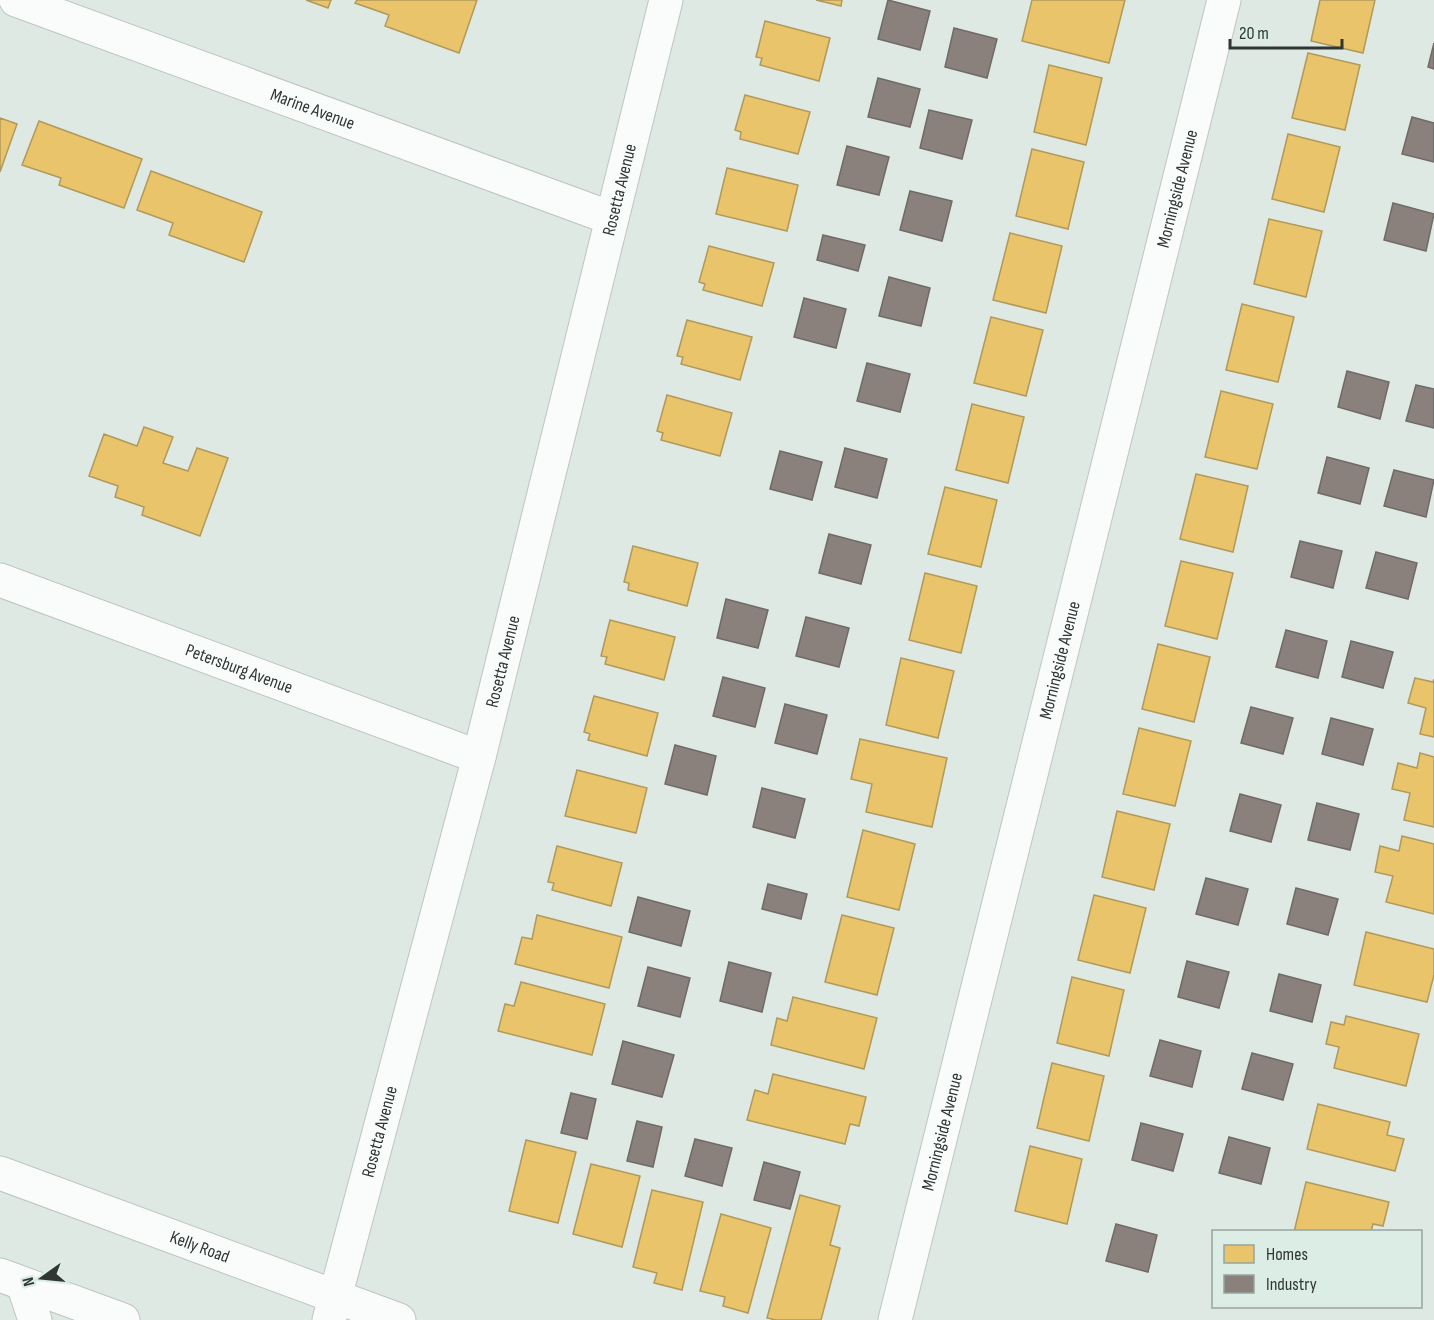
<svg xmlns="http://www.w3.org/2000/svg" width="1434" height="1320" viewBox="0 0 1434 1320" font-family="'Sofia Sans Condensed',sans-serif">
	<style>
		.homes { fill: #e9c46a; stroke: #b1995a; stroke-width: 1.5 }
		.industry { fill: #8a817c; stroke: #6f6a66; stroke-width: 1.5 }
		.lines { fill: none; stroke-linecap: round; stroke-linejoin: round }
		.minor-casing { stroke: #bec5c1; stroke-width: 35 }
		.tertiary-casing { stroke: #bec5c1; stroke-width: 35 }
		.minor { stroke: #fafcfb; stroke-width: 33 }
		.tertiary { stroke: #fafcfb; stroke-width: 33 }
		.labels { text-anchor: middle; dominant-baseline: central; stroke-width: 6; stroke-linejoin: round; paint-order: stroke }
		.street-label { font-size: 18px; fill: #2f3633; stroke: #dbede5 }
	</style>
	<rect width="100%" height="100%" fill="#dfe9e4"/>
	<path class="homes" d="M 306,0 L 331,0 L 328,8 Z
		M 357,0 L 477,0 L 459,53 L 385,26 L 389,15 L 355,3 Z
		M 816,0 L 842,0 L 841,6 Z
		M 1032,0 L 1125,0 L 1109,63 L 1022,41 Z
		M 1320,0 L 1375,0 L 1363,53 L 1311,41 Z
		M 765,21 L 830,38 L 819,81 L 760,65 L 762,58 L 756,57 Z
		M 1308,53 L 1360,65 L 1345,130 L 1292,118 Z
		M 1049,65 L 1102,78 L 1086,145 L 1034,132 Z
		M 745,95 L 810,112 L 798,154 L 740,139 L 741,132 L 735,130 Z
		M 0,118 L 17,124 L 0,172 Z
		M 39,121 L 142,159 L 124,208 L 59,185 L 61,178 L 22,165 Z
		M 1288,134 L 1340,147 L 1324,212 L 1272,199 Z
		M 1032,149 L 1084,162 L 1068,229 L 1016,216 Z
		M 727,168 L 798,185 L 787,231 L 716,214 Z
		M 151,171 L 262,212 L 244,262 L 169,235 L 173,223 L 137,210 Z
		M 1269,219 L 1322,231 L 1306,297 L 1254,284 Z
		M 1010,233 L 1062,246 L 1046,313 L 993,300 Z
		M 709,246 L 774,263 L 762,306 L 703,290 L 705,284 L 699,282 Z
		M 1242,304 L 1294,317 L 1278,382 L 1226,370 Z
		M 991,317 L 1043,330 L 1026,396 L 974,383 Z
		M 687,320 L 752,337 L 740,380 L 681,364 L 683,357 L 677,356 Z
		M 1221,391 L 1273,404 L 1257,469 L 1205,457 Z
		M 667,395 L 732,413 L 720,456 L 661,440 L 663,433 L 657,431 Z
		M 972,404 L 1024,417 L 1008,483 L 956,470 Z
		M 144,427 L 173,437 L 163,463 L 188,471 L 197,448 L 228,458 L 200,536 L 142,515 L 144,507 L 115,497 L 118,486 L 89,476 L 104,434 L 137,446 Z
		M 1196,474 L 1248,486 L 1233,552 L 1180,539 Z
		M 945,487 L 997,500 L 981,567 L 928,554 Z
		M 633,546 L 698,563 L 687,606 L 628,590 L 629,583 L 624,582 Z
		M 1181,561 L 1233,573 L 1217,639 L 1165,626 Z
		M 925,573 L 977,586 L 961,653 L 909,640 Z
		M 610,620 L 675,637 L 664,680 L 605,664 L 607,657 L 601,656 Z
		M 1158,644 L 1210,657 L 1194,722 L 1142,709 Z
		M 901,658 L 954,671 L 938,738 L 886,725 Z
		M 1415,678 L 1433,682 L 1434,679 L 1434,737 L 1420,734 L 1426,708 L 1408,703 Z
		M 594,696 L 658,713 L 647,756 L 588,740 L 590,734 L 584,732 Z
		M 1139,728 L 1191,741 L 1175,806 L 1123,794 Z
		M 860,739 L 947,758 L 932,827 L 866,812 L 872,784 L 851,779 Z
		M 1420,753 L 1434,757 L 1434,827 L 1404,820 L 1410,793 L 1392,789 L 1398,763 L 1417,768 Z
		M 577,770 L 647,788 L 636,833 L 565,816 Z
		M 1117,811 L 1170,824 L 1154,890 L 1102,877 Z
		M 863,830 L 915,844 L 899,910 L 847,897 Z
		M 1402,836 L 1434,844 L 1434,914 L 1386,902 L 1393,876 L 1375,872 L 1380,846 L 1399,851 Z
		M 557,846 L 622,863 L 611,906 L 552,890 L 554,883 L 548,882 Z
		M 1094,895 L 1146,908 L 1130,973 L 1078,960 Z
		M 537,915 L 622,937 L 609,988 L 515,964 L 522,937 L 532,939 Z
		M 842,915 L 894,928 L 877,995 L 825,982 Z
		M 1366,932 L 1434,949 L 1434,975 L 1427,1002 L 1354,985 Z
		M 1072,977 L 1124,990 L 1109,1056 L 1057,1043 Z
		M 521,982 L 605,1004 L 592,1055 L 498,1031 L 505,1004 L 514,1006 Z
		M 793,997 L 877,1018 L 864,1069 L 771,1045 L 777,1018 L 787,1021 Z
		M 1346,1016 L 1419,1034 L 1406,1086 L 1334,1068 L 1339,1047 L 1326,1044 L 1331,1022 L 1344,1025 Z
		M 1052,1063 L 1104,1076 L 1089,1141 L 1037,1128 Z
		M 773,1074 L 866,1097 L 859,1126 L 850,1124 L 845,1144 L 747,1120 L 755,1090 L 768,1094 Z
		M 1318,1104 L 1390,1122 L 1387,1135 L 1404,1139 L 1395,1171 L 1307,1149 Z
		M 526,1140 L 576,1152 L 558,1223 L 509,1211 Z
		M 1030,1146 L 1082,1159 L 1067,1224 L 1015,1211 Z
		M 591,1164 L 640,1176 L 622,1247 L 573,1234 Z
		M 1306,1182 L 1389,1202 L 1383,1226 L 1373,1224 L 1371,1232 L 1294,1232 Z
		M 652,1190 L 703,1202 L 682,1290 L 654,1283 L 657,1273 L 633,1267 Z
		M 800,1195 L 840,1206 L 830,1245 L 840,1248 L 821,1320 L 776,1320 L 767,1318 Z
		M 721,1214 L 771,1228 L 748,1313 L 723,1306 L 725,1297 L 700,1291 Z"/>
	<path class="industry" d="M 888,0 L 930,11 L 920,50 L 878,39 Z
		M 954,28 L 997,39 L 987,78 L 945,67 Z
		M 1434,43 L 1434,69 L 1428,67 Z
		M 878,78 L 920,89 L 910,127 L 868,117 Z
		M 929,110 L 972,120 L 962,159 L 920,148 Z
		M 1412,117 L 1434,123 L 1434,162 L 1402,154 Z
		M 847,146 L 889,157 L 879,195 L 837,185 Z
		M 910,191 L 952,201 L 942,241 L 900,230 Z
		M 1393,203 L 1434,214 L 1426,251 L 1384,240 Z
		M 823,235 L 865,245 L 858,271 L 817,260 Z
		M 889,277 L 930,288 L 921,326 L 879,316 Z
		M 804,298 L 846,309 L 836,348 L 794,337 Z
		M 867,363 L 910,374 L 900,412 L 857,401 Z
		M 1347,371 L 1389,382 L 1380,419 L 1338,407 Z
		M 1416,385 L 1434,389 L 1434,428 L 1406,421 Z
		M 845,448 L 887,459 L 877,498 L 835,487 Z
		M 780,451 L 822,462 L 812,500 L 770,489 Z
		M 1327,457 L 1369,468 L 1360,504 L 1318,493 Z
		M 1394,470 L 1434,480 L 1426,517 L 1384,506 Z
		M 829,534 L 871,545 L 861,584 L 819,573 Z
		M 1300,541 L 1342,551 L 1333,588 L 1291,577 Z
		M 1376,552 L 1417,563 L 1408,599 L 1366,588 Z
		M 726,599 L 768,610 L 758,648 L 717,638 Z
		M 806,617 L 849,628 L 839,667 L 796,656 Z
		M 1286,630 L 1327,641 L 1318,678 L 1276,667 Z
		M 1351,641 L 1393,652 L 1383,688 L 1342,677 Z
		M 723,677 L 765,688 L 755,727 L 713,716 Z
		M 785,704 L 827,715 L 817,754 L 775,743 Z
		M 1251,707 L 1293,718 L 1283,754 L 1241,743 Z
		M 1331,718 L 1373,729 L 1363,765 L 1322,754 Z
		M 675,745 L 716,756 L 707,795 L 665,784 Z
		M 762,788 L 805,799 L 795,838 L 753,827 Z
		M 1240,794 L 1281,805 L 1271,842 L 1230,831 Z
		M 1317,803 L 1359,814 L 1350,850 L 1308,840 Z
		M 1206,878 L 1248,889 L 1238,925 L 1196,914 Z
		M 768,884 L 807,894 L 801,919 L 762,909 Z
		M 1296,888 L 1338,899 L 1328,935 L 1287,924 Z
		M 638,897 L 690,911 L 681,946 L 629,932 Z
		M 1187,961 L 1229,972 L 1219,1008 L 1178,997 Z
		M 729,962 L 771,973 L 762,1012 L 720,1001 Z
		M 648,967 L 690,978 L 680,1017 L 638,1006 Z
		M 1279,974 L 1321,985 L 1312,1022 L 1270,1011 Z
		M 1160,1040 L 1201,1051 L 1192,1087 L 1150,1076 Z
		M 623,1041 L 674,1055 L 662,1097 L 612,1084 Z
		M 1252,1053 L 1293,1064 L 1283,1100 L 1242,1089 Z
		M 571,1093 L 596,1099 L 587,1139 L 561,1133 Z
		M 637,1121 L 662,1127 L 653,1167 L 627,1161 Z
		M 1141,1123 L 1183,1134 L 1173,1171 L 1132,1160 Z
		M 1229,1137 L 1270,1148 L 1261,1184 L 1219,1173 Z
		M 695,1139 L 732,1148 L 722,1186 L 685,1176 Z
		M 764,1162 L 800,1172 L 790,1209 L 754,1200 Z
		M 1116,1224 L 1157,1235 L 1148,1272 L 1106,1261 Z"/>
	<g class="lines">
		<g class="minor-casing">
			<g id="minor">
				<path id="s1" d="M 16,0 L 611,218"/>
				<path id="s2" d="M 0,580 L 479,757"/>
				<path d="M 23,1284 L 35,1320"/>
				<path id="s3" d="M 329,1320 L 479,757 L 666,0"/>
				<path id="s4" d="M 895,1320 L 1224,0"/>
			</g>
		</g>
		<g class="tertiary-casing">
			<g id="tertiary">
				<path id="s5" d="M 0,1173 L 399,1320"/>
				<path d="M 0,1275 L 123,1320"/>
			</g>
		</g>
		<use href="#minor" class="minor"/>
		<use href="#tertiary" class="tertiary"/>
	</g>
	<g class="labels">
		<g class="street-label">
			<text stroke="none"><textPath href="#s1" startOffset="316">Marine Avenue</textPath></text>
			<text stroke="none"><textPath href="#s4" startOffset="1166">Morningside Avenue</textPath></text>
			<text stroke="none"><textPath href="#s3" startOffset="1167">Rosetta Avenue</textPath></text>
			<text stroke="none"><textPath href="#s4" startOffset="680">Morningside Avenue</textPath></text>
			<text stroke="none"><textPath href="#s3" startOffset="681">Rosetta Avenue</textPath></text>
			<text stroke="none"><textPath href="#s2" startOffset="255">Petersburg Avenue</textPath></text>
			<text stroke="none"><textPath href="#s3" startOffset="195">Rosetta Avenue</textPath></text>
			<text stroke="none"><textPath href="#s4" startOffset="194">Morningside Avenue</textPath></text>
			<text stroke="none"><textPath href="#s5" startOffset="213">Kelly Road</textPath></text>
		</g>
	</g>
	<rect x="1212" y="1230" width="210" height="78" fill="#dbede5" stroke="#96a49e" stroke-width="1.5"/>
	<rect x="1224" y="1245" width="30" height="18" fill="#e9c46a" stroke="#96a49e" stroke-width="1.5"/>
	<text x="1266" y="1260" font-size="18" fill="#2f3633">Homes</text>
	<rect x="1224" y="1275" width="30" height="18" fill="#8a817c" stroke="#96a49e" stroke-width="1.5"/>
	<text x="1266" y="1290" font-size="18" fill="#2f3633">Industry</text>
	<g transform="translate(42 1278) rotate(255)" stroke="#dbede5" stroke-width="4.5" paint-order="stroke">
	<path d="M0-4.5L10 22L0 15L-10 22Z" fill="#2f3633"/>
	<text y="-9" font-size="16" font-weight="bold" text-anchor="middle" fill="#2f3633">N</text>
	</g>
	<path d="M1230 39v9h112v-9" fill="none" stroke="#2f3633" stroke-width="3"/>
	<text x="1239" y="39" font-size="18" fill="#2f3633" stroke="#dbede5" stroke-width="4.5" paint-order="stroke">20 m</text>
</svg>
